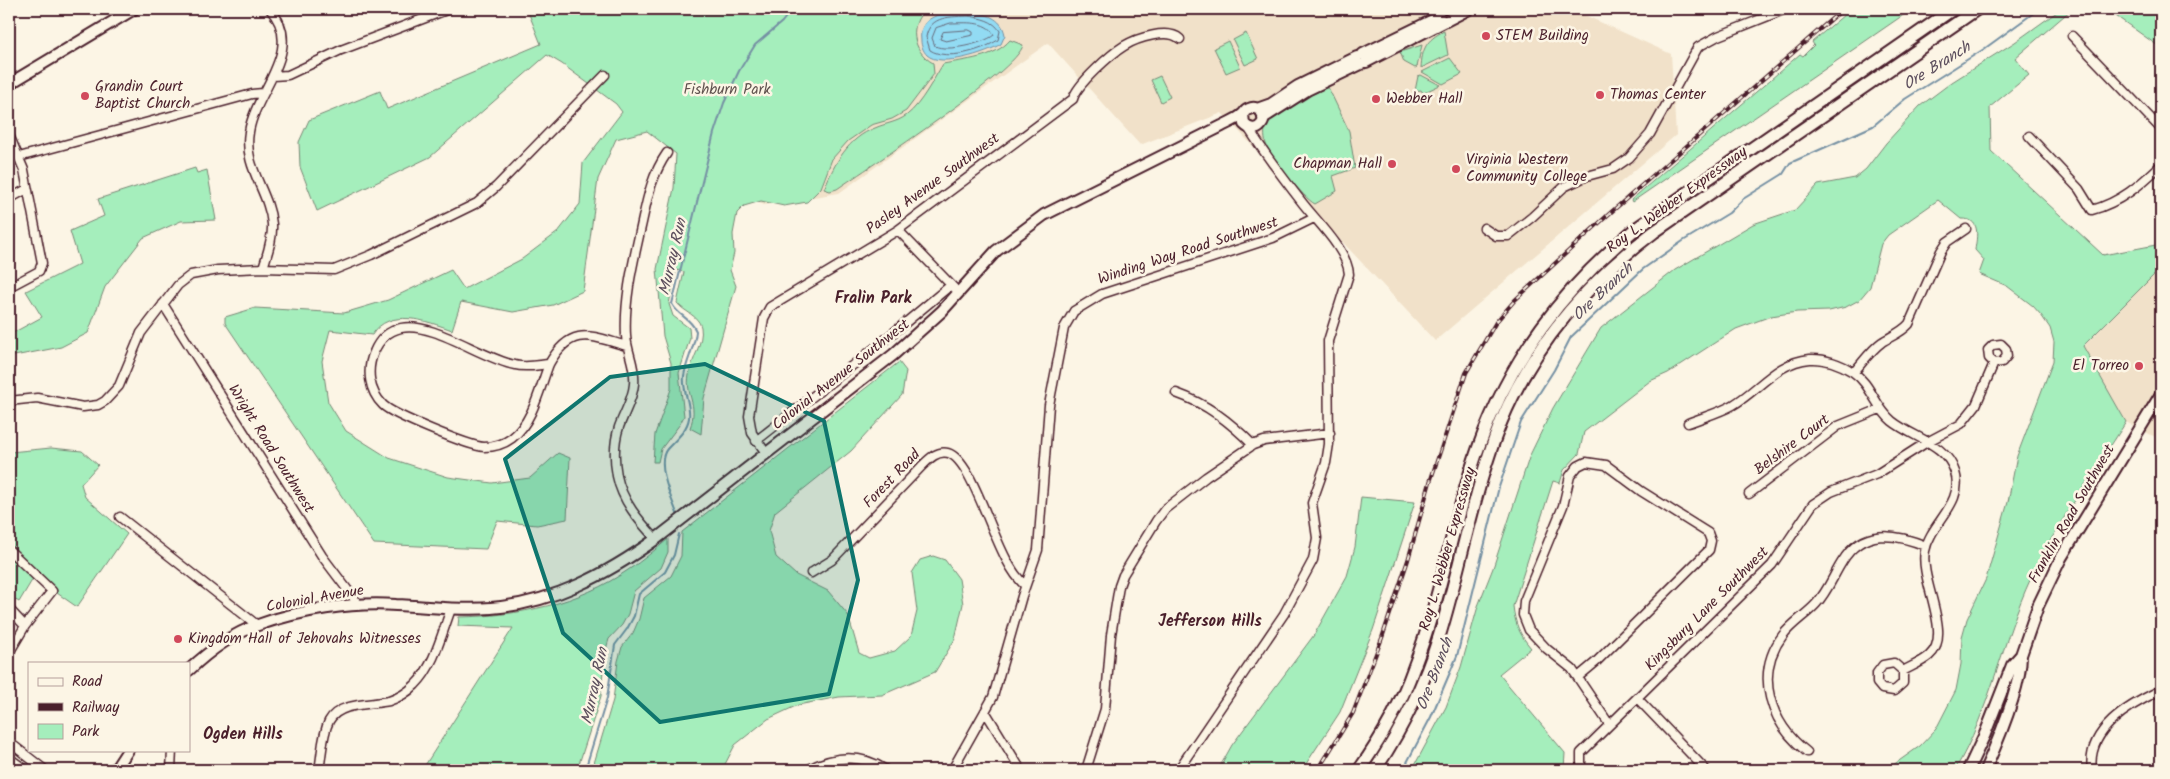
<svg xmlns="http://www.w3.org/2000/svg" width="2170" height="779" viewBox="0 0 2170 779" font-family="Kalam,sans-serif">
	<style>
		.built { fill: #f1e1c9 }
		.green { fill: #a5eebc; stroke: #788674 }
		.water { fill: #92dbf3; stroke: #7590a3 }
		.lines { fill: none; stroke-linecap: round; stroke-linejoin: round }
		.shore { stroke: #676a7b; stroke-width: 1 }
		.stream { stroke: #7590a3; stroke-width: 2 }
		.minor-casing { stroke: #4a1f2b; stroke-width: 11 }
		.major-casing { stroke: #4a1f2b; stroke-width: 14 }
		.highway-casing { stroke: #4a1f2b; stroke-width: 15 }
		.minor { stroke: #fcf5e5; stroke-width: 8 }
		.major { stroke: #fcf5e5; stroke-width: 10 }
		.highway { stroke: #fcf5e5; stroke-width: 11 }
		.rail-casing { stroke: #4a1f2b; stroke-width: 4 }
		.rail { stroke: #fcf5e5; stroke-width: 2; stroke-dasharray: 5.5; stroke-linecap: butt }
		.marked { fill: #0f766e; fill-opacity: 0.2; stroke: #0f766e; stroke-width: 4; stroke-linejoin: round }
		.poi-dot { fill: #d1495b; stroke: #fcf5e5; stroke-width: 2 }
		.labels { text-anchor: middle; dominant-baseline: central; stroke-width: 5; stroke-linejoin: round; paint-order: stroke }
		.poi-label { font-size: 15px; fill: #4a1f2b; stroke: #fcf5e5; text-anchor: start }
		.park-label { font-size: 15px; fill: #61534f; stroke: #fcf5e5 }
		.street-label { font-size: 15px; fill: #4a1f2b; stroke: #fcf5e5 }
		.water-label { font-size: 16px; font-style: italic; fill: #5c4e5d; stroke: #fcf5e5 }
		.neighbourhood-label { font-size: 16px; font-weight: bold; fill: #4a1f2b; stroke: #fcf5e5 }
	</style>
	<rect width="100%" height="100%" fill="#fcf5e5"/>
	<filter id="ink" filterUnits="userSpaceOnUse"><feTurbulence type="fractalNoise" baseFrequency=".02" numOctaves="2"/><feDisplacementMap in="SourceGraphic" scale="10" xChannelSelector="R" yChannelSelector="G"/><feConvolveMatrix kernelMatrix="1 2 1 2 8 2 1 2 1" color-interpolation-filters="sRGB"/></filter>
	<g filter="url(#ink)">
		<path class="built" d="M 918,9 L 1571,9 L 1671,54 L 1676,135 L 1435,341 L 1222,113 L 1140,145 L 1048,43 L 839,193 L 764,205 L 745,197 Z
			M 2161,268 L 2161,440 L 2126,422 L 2083,347 Z"/>
		<path class="green" d="M 527,9 L 926,9 C 908,25 912,51 933,63 L 934,74 L 906,111 L 892,119 L 871,125 L 848,141 L 832,159 L 821,188 L 807,202 L 784,206 L 761,201 L 744,206 L 737,213 L 733,234 L 734,253 L 730,270 L 736,286 L 704,398 L 701,434 L 690,428 C 699,403 685,396 689,375 C 691,360 704,343 701,327 C 698,315 684,312 677,303 L 684,272 L 676,270 L 669,304 L 673,316 L 689,328 L 690,338 L 679,373 L 684,416 L 680,424 L 661,449 L 658,462 L 653,462 L 655,434 L 671,389 L 671,363 L 663,336 L 657,269 L 674,188 L 676,154 L 647,131 L 616,139 L 598,179 L 583,291 L 553,305 L 513,312 L 461,302 L 452,330 C 427,321 389,307 372,335 L 330,330 L 322,361 L 328,402 L 346,431 L 389,458 L 448,477 L 492,483 L 530,478 L 558,453 L 570,458 L 567,519 L 537,525 L 497,521 L 486,549 L 374,544 L 225,323 L 225,317 L 255,308 L 344,313 L 388,300 L 451,270 L 464,289 L 522,259 L 558,232 L 580,204 L 583,163 L 622,112 L 616,104 L 562,64 L 547,55 L 430,157 L 317,211 L 300,167 L 299,142 L 309,120 L 380,91 L 387,109 L 541,44 Z
			M 1851,9 L 1912,9 L 1632,202 L 1631,200 L 1800,54 L 1803,56 L 1814,45 L 1812,42 Z
			M 2061,9 L 2072,9 L 2015,58 L 2029,75 L 1990,107 L 1991,151 L 2103,255 L 2161,244 L 2161,268 L 2083,346 L 2126,422 C 2094,473 2056,524 2031,578 C 2002,640 1990,711 1955,770 L 1886,770 L 1920,746 L 1936,729 L 1956,690 L 1961,664 L 1962,637 L 1967,619 L 1986,579 L 2008,502 L 2017,456 L 2053,361 L 2054,342 L 2050,328 L 2041,315 L 2033,306 L 2007,286 L 1979,274 L 1984,260 L 1975,250 C 1977,236 1981,218 1961,219 L 1938,200 L 1888,235 L 1881,244 L 1870,287 L 1859,300 L 1846,307 L 1829,311 L 1797,312 L 1771,316 L 1736,329 L 1668,373 L 1650,381 L 1584,432 L 1579,454 L 1564,470 L 1560,483 L 1553,481 L 1513,606 C 1515,623 1519,634 1531,648 L 1499,674 L 1565,753 L 1564,770 L 1412,770 L 1446,707 L 1461,667 L 1478,606 L 1493,568 L 1530,455 L 1553,408 L 1601,328 L 1675,270 L 1753,224 L 1795,210 L 1818,185 L 1855,178 L 1866,169 L 1886,143 L 1920,106 L 1952,82 L 2015,42 Z
			M 2106,9 L 2161,9 L 2161,48 Z
			M 1444,31 L 1448,55 L 1421,68 C 1422,49 1426,40 1444,31 Z
			M 1246,33 L 1258,59 L 1245,65 L 1233,40 Z
			M 1010,40 L 1023,45 C 1019,70 866,169 837,189 L 830,191 L 824,189 C 834,164 848,138 875,128 C 886,123 896,123 907,115 C 922,103 933,80 943,64 C 964,60 995,58 1010,40 Z
			M 1228,41 L 1240,67 L 1226,73 L 1214,48 Z
			M 1422,45 L 1417,67 L 1415,68 L 1404,62 L 1400,52 Z
			M 1450,58 L 1462,74 L 1443,84 L 1422,72 Z
			M 1421,75 L 1440,85 L 1423,93 L 1421,90 L 1415,91 L 1418,76 Z
			M 1160,76 L 1170,97 L 1161,102 L 1151,80 Z
			M 1328,87 L 1349,131 L 1355,168 L 1333,176 L 1337,191 L 1315,204 C 1304,199 1271,157 1266,144 C 1264,138 1264,127 1267,121 C 1274,111 1315,93 1328,87 Z
			M 195,168 L 197,173 L 207,170 L 216,220 L 181,221 L 143,238 L 105,287 L 88,333 L 61,347 L 9,357 L 9,335 L 42,317 L 26,291 L 80,264 L 70,231 L 104,216 L 98,199 Z
			M 899,362 L 906,371 L 902,395 L 851,451 L 775,512 L 769,531 L 776,557 L 796,575 L 828,591 L 848,615 L 859,653 L 869,658 L 895,651 L 911,636 L 917,611 L 912,573 L 920,560 L 933,556 L 945,560 L 959,579 L 963,604 L 955,639 L 935,672 L 882,695 L 839,697 L 798,705 L 768,719 L 735,745 L 722,770 L 592,770 L 613,700 L 618,661 L 622,647 L 633,633 L 639,619 L 644,598 L 671,576 L 681,556 L 682,532 Z
			M 9,448 L 10,452 L 51,448 L 82,451 L 98,465 L 81,484 L 85,497 L 127,534 L 77,607 L 34,577 L 19,602 L 9,596 Z
			M 1361,497 L 1415,502 L 1373,630 L 1340,712 L 1302,770 L 1218,770 L 1232,745 L 1314,635 L 1347,576 L 1355,547 Z
			M 668,539 L 668,552 L 661,568 L 634,591 L 628,614 L 622,625 L 609,639 L 604,656 L 601,696 L 577,770 L 422,770 L 513,628 L 458,626 L 459,617 C 518,616 579,604 628,570 C 642,561 655,550 668,539 Z"/>
		<path class="water" d="M 970,11 C 985,14 1002,17 1005,35 L 1001,44 C 986,53 941,68 927,55 C 923,51 921,45 921,41 C 917,12 951,12 970,11 Z"/>
		<g class="lines">
			<path class="shore" d="M 970,16 C 982,19 993,20 1000,31 L 998,40 C 981,51 947,61 930,50 L 926,37 C 930,15 951,17 970,16 Z
				M 951,23 C 964,23 987,20 994,35 C 983,44 947,52 935,46 L 932,38 L 936,28 Z
				M 969,30 L 973,32 L 973,35 L 946,41 L 940,39 L 943,32 Z"/>
			<path class="stream" d="M 678,516 C 672,500 655,463 667,449 C 675,440 687,431 689,418 C 691,403 682,390 684,376 C 686,361 695,347 696,331 C 690,317 679,317 672,304 L 714,133 L 724,103 L 739,71 L 755,45 L 782,22 L 792,9
				M 585,770 L 607,698 L 615,645 L 627,629 L 634,616 L 639,594 L 665,572 L 674,555 L 679,534
				M 1403,770 L 1431,717 L 1457,656 L 1499,487 L 1521,422 L 1554,370 L 1571,337 L 1643,269 L 1683,241 L 1729,213 L 1743,199 L 1783,174 L 1790,163 L 1873,126 L 1905,99 L 1984,49 L 2039,9"/>
			<g class="minor-casing">
				<path id="minor" d="M 9,17 L 10,9
					M 2072,36 L 2161,129
					M 273,76 L 288,75 L 341,50 L 449,9
					M 9,135 L 24,170 L 42,263 L 39,271 L 9,287
					M 2029,136 L 2079,189 L 2092,210 C 2121,202 2140,185 2161,165
					M 19,157 L 252,94 L 263,93
					M 9,199 L 27,189
					M 1484,228 L 1496,236 L 1508,236 L 1532,217 L 1564,187 L 1587,176 L 1613,169 L 1629,158 L 1650,134 L 1698,47 L 1718,36 L 1786,9
					M 898,230 L 954,288
					M 263,268 C 267,254 273,239 272,224 C 269,191 243,167 249,132 C 255,91 306,49 270,9
					M 163,304 L 322,556 L 359,605
					M 549,364 C 538,365 526,368 515,365 C 483,359 432,321 401,328 C 388,331 379,340 374,352 C 366,370 369,391 383,405 C 393,415 469,446 484,447 C 494,447 504,444 512,438 C 533,422 540,387 549,364 C 572,323 593,337 627,346
					M 1854,372 C 1863,362 1871,350 1882,342 C 1891,336 1901,333 1909,324 L 1941,251 L 1947,242 L 1966,229
					M 1176,393 C 1207,404 1229,421 1253,445
					M 9,401 L 37,398 L 83,407 L 98,405 L 105,401 L 119,386 L 141,333 L 178,285 L 191,275 L 218,270 L 263,268 L 334,270 L 371,255 L 477,203 L 496,187 L 605,75
					M 1688,423 C 1703,417 1719,413 1733,405 C 1760,389 1777,362 1810,359 C 1824,358 1841,364 1853,372 C 1871,384 1875,407 1892,421 C 1913,438 1946,443 1955,472 C 1965,504 1930,523 1925,551 C 1919,580 1954,635 1929,656 C 1922,662 1912,666 1903,671 L 1894,663 L 1883,665 L 1877,673 L 1877,683 L 1882,689 L 1894,691 L 1903,683 L 1903,671
					M 756,441 L 881,343 L 951,285
					M 766,453 L 752,433 L 749,416 L 764,318 L 770,307 L 898,230 L 1073,99 C 1077,84 1111,54 1124,46 C 1137,38 1168,28 1180,39
					M 1749,494 L 1838,426 L 1880,409
					M 120,517 L 257,625
					M 656,539 C 639,521 622,501 617,476 C 614,460 614,442 619,427 C 624,413 633,399 634,384 C 636,367 627,352 626,336 C 624,299 633,263 641,227 C 647,200 651,176 667,153
					M 9,550 L 52,591 L 25,626 L 9,653
					M 811,573 L 832,560 L 921,467 C 928,460 937,450 948,453 C 976,461 996,563 1025,585
					M 9,609 L 25,626
					M 1578,677 L 1596,662 L 1709,550 L 1711,541 L 1708,533 L 1641,491 L 1606,465 L 1586,462 L 1578,466 L 1570,476 L 1563,506 L 1524,601 L 1523,615 L 1529,630 L 1547,649 L 1572,669 L 1609,724
					M 1637,698 L 1706,770
					M 985,711 L 1021,770
					M 9,742 L 45,770
					M 1807,752 C 1771,724 1753,675 1783,635 C 1792,623 1806,615 1816,604 C 1828,591 1833,576 1842,562 C 1862,528 1895,533 1926,546
					M 9,758 L 26,770
					M 171,770 L 172,750
					M 319,770 C 322,755 322,735 329,721 C 339,702 370,705 389,701 C 398,698 408,692 415,685 C 434,667 442,633 451,609
					M 807,770 C 833,756 860,753 886,770
					M 952,770 L 993,697 L 1022,596 L 1038,550 L 1049,405 L 1064,328 L 1074,311 L 1102,294 L 1273,238 L 1314,218
					M 1086,770 L 1105,709 L 1111,635 L 1119,586 L 1123,575 L 1156,521 L 1165,509 L 1206,477 L 1253,445 L 1264,441 L 1330,433
					M 1178,770 L 1284,614 L 1313,560 L 1317,538 L 1312,503 L 1326,463 L 1329,444 L 1328,341 L 1349,274 C 1347,249 1316,221 1301,201 C 1283,178 1265,154 1249,129
					M 1581,770 L 1581,753 L 1772,565 L 1813,504 L 1831,492 L 1877,474 L 1927,442 L 1961,424 L 1976,405 L 1994,363 L 1989,358 L 1988,350 L 1993,345 L 2001,344 L 2006,349 L 2007,356 L 2002,362 L 1994,363
					M 2092,770 C 2086,730 2129,705 2161,690"/>
			</g>
			<g class="major-casing">
				<path id="major" d="M 1363,54 L 1439,17
					M 1366,62 L 1469,9
					M 9,84 L 134,9
					M 1257,109 L 1271,104 L 1298,86 L 1357,57
					M 1263,118 L 1307,90 L 1361,64
					M 189,670 C 208,652 232,634 258,625 C 300,610 351,602 396,605 C 428,606 459,611 491,608 C 553,603 606,575 656,539 L 893,355 L 942,311 L 996,251 L 1044,215 L 1222,126 C 1229,122 1238,119 1243,114 C 1247,110 1244,111 1249,109 C 1259,104 1268,117 1261,125 C 1256,131 1249,129 1244,124 L 1243,114
					M 115,770 L 128,750
					M 1968,770 L 1985,734 L 2012,665 L 2021,655 L 2038,606 L 2061,558 L 2161,394
					M 1985,770 C 1998,741 2021,686 2021,655"/>
			</g>
			<g class="highway-casing">
				<path id="highway" d="M 1359,770 C 1381,739 1401,704 1414,667 C 1442,595 1453,518 1479,446 C 1511,358 1562,290 1634,230 L 1953,9
					M 1375,770 C 1402,729 1424,685 1439,637 C 1461,566 1473,492 1501,422 C 1533,345 1588,282 1654,232 L 1977,9"/>
			</g>
			<use href="#minor" class="minor"/>
			<use href="#major" class="major"/>
			<use href="#highway" class="highway"/>
			<g class="rail-casing">
				<path id="rail" d="M 1318,770 L 1353,713 L 1382,638 L 1408,560 L 1430,482 L 1466,373 L 1496,322 L 1515,300 L 1609,214 L 1843,9"/>
			</g>
			<use href="#rail" class="rail"/>
		</g>
	</g>
	<path class="marked" d="M 705,364 L 824,421 L 858,580 L 829,694 L 660,722 L 563,633 L 505,459 L 610,377 Z"/>
	<g class="poi-dot">
		<circle cx="1486" cy="36" r="5"/>
		<circle cx="1600" cy="95" r="5"/>
		<circle cx="85" cy="96" r="5"/>
		<circle cx="1376" cy="99" r="5"/>
		<circle cx="1392" cy="164" r="5"/>
		<circle cx="1456" cy="169" r="5"/>
		<circle cx="2139" cy="366" r="5"/>
		<circle cx="178" cy="639" r="5"/>
	</g>
	<g class="labels">
		<g class="poi-label">
			<text x="1496" y="36">STEM Building</text>
			<text x="95" y="87">Grandin Court<tspan x="95" dy="17">Baptist Church</tspan></text>
			<text x="1610" y="95">Thomas Center</text>
			<text x="1386" y="99">Webber Hall</text>
			<text x="1466" y="160">Virginia Western<tspan x="1466" dy="17">Community College</tspan></text>
			<text x="1382" y="164" text-anchor="end">Chapman Hall</text>
			<text x="2129" y="366" text-anchor="end">El Torreo</text>
			<text x="188" y="639">Kingdom Hall of Jehovahs Witnesses</text>
		</g>
		<g class="park-label">
			<text x="727" y="90">Fishburn Park</text>
		</g>
		<g class="street-label">
			<text transform="translate(933 184) rotate(-36)">Pasley Avenue Southwest</text>
			<text transform="translate(1677 200) rotate(-36)">Roy L. Webber Expressway</text>
			<text transform="translate(1188 251) rotate(-18)">Winding Way Road Southwest</text>
			<text transform="translate(841 375) rotate(-38)">Colonial Avenue Southwest</text>
			<text transform="translate(1792 445) rotate(-37)">Belshire Court</text>
			<text transform="translate(271 449) rotate(58)">Wright Road Southwest</text>
			<text transform="translate(892 479) rotate(-46)">Forest Road</text>
			<text transform="translate(2072 514) rotate(-60)">Franklin Road Southwest</text>
			<text transform="translate(1448 549) rotate(-74)">Roy L. Webber Expressway</text>
			<text transform="translate(315 599) rotate(-10)">Colonial Avenue</text>
			<text transform="translate(1707 609) rotate(-45)">Kingsbury Lane Southwest</text>
		</g>
		<g class="water-label">
			<text transform="translate(1937 66) rotate(-32)">Ore Branch</text>
			<text transform="translate(673 257) rotate(-77)">Murray Run</text>
			<text transform="translate(1603 292) rotate(-43)">Ore Branch</text>
			<text transform="translate(1435 674) rotate(-69)">Ore Branch</text>
			<text transform="translate(595 686) rotate(-78)">Murray Run</text>
		</g>
		<g class="neighbourhood-label">
			<text x="873" y="298">Fralin Park</text>
			<text x="1210" y="621">Jefferson Hills</text>
			<text x="243" y="734">Ogden Hills</text>
		</g>
	</g>
	<rect width="2170" height="779" fill="none" stroke="#fcf5e5" stroke-width="30"/>
	<rect x="15" y="15" width="2140" height="749" fill="none" stroke="#4a1f2b" stroke-width="2" filter="url(#ink)"/>
	<rect x="28" y="662" width="162" height="90" fill="#fcf5e5" stroke="#b59f9b"/>
	<rect x="38" y="678" width="25" height="8" fill="#fcf5e5" stroke="#b59f9b"/>
	<text x="72" y="686" font-size="15" fill="#4a1f2b">Road</text>
	<rect x="38" y="703" width="25" height="8" fill="#4a1f2b" stroke="#b59f9b"/>
	<text x="72" y="712" font-size="15" fill="#4a1f2b">Railway</text>
	<rect x="38" y="724" width="25" height="15" fill="#a5eebc" stroke="#b59f9b"/>
	<text x="72" y="736" font-size="15" fill="#4a1f2b">Park</text>
</svg>
